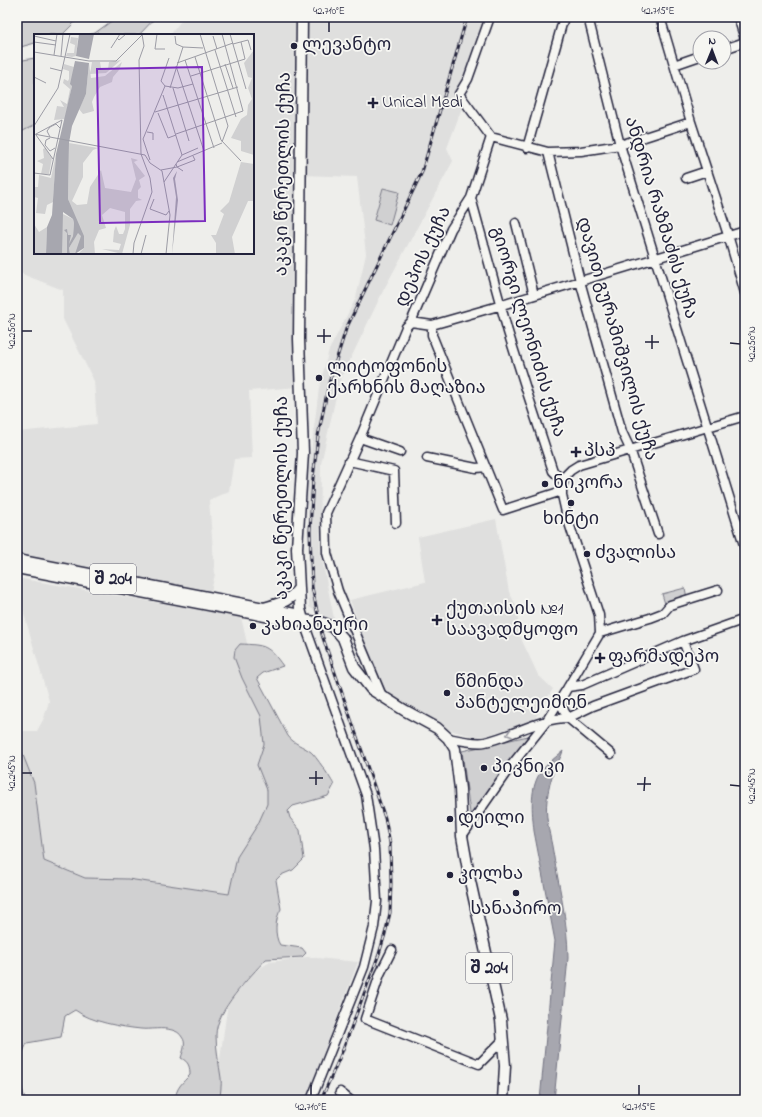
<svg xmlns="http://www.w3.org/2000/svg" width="762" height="1117" viewBox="0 0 762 1117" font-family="'Indie Flower','Noto Sans Georgian',sans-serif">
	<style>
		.built { fill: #dfdfde }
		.green { fill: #d0d0d1; stroke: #797986 }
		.water { fill: #a7a7af; stroke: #727281 }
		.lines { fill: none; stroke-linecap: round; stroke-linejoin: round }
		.minor-casing { stroke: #22223b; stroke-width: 11 }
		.major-casing { stroke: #22223b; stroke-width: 13 }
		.minor { stroke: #f6f6f2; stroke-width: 8 }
		.major { stroke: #f6f6f2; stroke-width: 10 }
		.rail-casing { stroke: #22223b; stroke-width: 3 }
		.rail { stroke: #f6f6f2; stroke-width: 1.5; stroke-dasharray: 4.5; stroke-linecap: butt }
		.oneway { stroke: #9797a0 }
		.ticks { fill: none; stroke: #22223b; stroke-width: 1.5 }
		.poi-dot { fill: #22223b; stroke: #f6f6f2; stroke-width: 1.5 }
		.labels { text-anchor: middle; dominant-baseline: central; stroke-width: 3.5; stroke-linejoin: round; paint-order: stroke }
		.shield { fill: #f6f6f2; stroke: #626272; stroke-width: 1 }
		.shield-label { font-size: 17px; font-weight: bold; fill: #22223b }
		.poi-label { font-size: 18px; fill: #22223b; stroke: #f6f6f2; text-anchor: start }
		.street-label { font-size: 18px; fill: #22223b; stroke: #f6f6f2 }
		.inset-road { fill: none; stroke: #9c9ca5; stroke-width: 1 }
		.view { fill: #7b2cbf; fill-opacity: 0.15; stroke: #7b2cbf; stroke-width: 2 }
		.inset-edge { fill: none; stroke: #22223b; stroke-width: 2 }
		.neatline { fill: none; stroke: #22223b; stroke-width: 1.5 }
		.ticks-label { font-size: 10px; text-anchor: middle; fill: #22223b }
	</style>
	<rect width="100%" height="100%" fill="#eeeeeb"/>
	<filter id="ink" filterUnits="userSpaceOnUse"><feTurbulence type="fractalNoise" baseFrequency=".025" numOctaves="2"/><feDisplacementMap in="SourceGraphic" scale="8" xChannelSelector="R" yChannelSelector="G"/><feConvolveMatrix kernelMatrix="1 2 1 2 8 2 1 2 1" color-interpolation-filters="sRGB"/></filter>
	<g filter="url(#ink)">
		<path class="built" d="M 184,17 L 496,17 L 447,148 L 453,161 L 383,291 L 339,383 L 321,464 L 320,550 L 335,623 L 309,607 L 307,485 L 319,388 L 329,350 L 356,298 L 366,254 L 357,177 L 302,175 L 298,387 L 249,391 L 252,458 L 234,459 L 229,491 L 209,500 L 215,574 L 210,596 L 17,558 L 17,432 L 97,424 L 94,381 L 63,319 L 63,290 L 17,272 L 17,140 L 19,133 L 35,125 L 35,253 L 253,253 L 253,35 L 170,35 Z
			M 496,519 L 509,592 L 518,609 L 518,632 L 538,675 L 553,689 L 534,720 L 479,738 L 446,729 L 385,693 L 376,674 L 350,600 L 425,582 L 418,537 Z
			M 17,578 L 241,617 L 255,678 L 279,807 L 229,894 L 128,879 L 85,878 L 44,861 L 34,783 L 17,740 L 17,731 L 37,731 L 44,718 L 49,701 L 17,589 Z
			M 307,957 L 358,962 L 306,1100 L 214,1100 L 228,1003 L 250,974 L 270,962 Z"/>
		<path class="green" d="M 17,17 L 87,17 L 78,19 L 63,34 L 35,35 L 35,43 L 17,48 Z
			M 117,17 L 156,17 L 139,35 L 88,35 L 95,33 Z
			M 35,58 L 35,125 L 19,133 L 17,141 L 17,61 Z
			M 383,188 L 399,192 L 390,225 L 374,220 Z
			M 685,588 L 687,598 L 665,604 L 662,594 Z
			M 240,644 C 265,645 268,645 283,666 L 263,673 L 257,678 L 288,736 C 294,744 303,746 311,752 C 315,755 332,780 334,785 L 328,796 L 293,806 L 288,811 L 290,818 L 300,830 L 304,859 L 293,870 L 281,875 L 276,880 L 281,909 C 275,918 274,936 280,945 L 302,948 L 306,953 L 302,957 L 266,959 C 250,977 216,1010 216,1035 C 216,1050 219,1064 221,1078 C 222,1085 220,1093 220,1100 L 175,1100 C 176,1088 182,1083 190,1075 C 190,1067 189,1062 181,1058 C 183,1051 187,1043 182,1037 C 180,1033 176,1031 172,1030 C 162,1027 151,1030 141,1029 C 121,1027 91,1022 75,1010 L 65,1016 L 61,1037 L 27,1043 L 19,1061 L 19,1076 L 25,1100 L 17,1100 L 17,740 L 34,783 L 44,861 L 85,878 L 128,879 L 229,894 L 237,857 L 258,824 L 267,804 L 267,790 L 257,765 L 264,744 L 261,716 L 242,678 L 234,657 L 235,650 Z
			M 528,736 L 471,821 L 462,751 Z"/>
		<path class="water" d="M 563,751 C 561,758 557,763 554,770 C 551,779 548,790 547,800 C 545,815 549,831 552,846 C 558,883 568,920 568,958 L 554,1100 L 540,1100 L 555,941 L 534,831 C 532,811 529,787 542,770 C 547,764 557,756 563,751 Z"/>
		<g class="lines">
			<g class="minor-casing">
				<path id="minor" d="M 490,17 L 468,79 L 459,94 L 491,137
					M 588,17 L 620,145 L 745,548
					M 660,17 L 691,122 L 728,235 L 745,293
					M 738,17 L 745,39
					M 724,49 L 745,42
					M 674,65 L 700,56
					M 491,137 L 548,152 L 581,151 L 620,145 L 691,122
					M 527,148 L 564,17
					M 548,152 L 580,281 L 622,432 L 630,449 L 658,534
					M 686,178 L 707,171
					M 471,198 L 508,332 L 528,395 L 553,471 L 563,481
					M 516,223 L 534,295
					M 411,322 L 432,325 L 502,305 L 745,231
					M 432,325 L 432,335 L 503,510 L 562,491
					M 360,438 L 400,452
					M 427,458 L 476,468 L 486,467
					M 349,461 L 394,471 L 396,523
					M 303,620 L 366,795 L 374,849 L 377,901 L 374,927 L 364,967 L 311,1100
					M 600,633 L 650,618 L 663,613 L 670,605 L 718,590
					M 568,687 L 582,685 L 683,641 L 745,619
					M 382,696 L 338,591 L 327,553 L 326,513 L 360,438 L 406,327 L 411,322 L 451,229 L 471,198 L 491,137
					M 559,701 L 568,718 L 593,706 L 694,669 L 683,641
					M 448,738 C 458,740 476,744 485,742 C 513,736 539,718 568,718 L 611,754
					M 462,836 L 510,767 L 546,722 L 565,692 L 600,633 L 599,615 L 567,517 L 562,495 L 562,486 L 566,475 L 571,470 L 579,465 L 745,416
					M 392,950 L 380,974 L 365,1019 L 479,1064 L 503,1040
					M 340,1092 L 350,1100"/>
			</g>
			<g class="major-casing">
				<path id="major" d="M 302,17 L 299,339 L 303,453 L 297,548 L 300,609 L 303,620
					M 17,560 L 300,615 L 303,620
					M 17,568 L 296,622 L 303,620
					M 264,608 C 280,603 289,602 299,588
					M 303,620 L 323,623 L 333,627 L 343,638 L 354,667 L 371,689 L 404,710 L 437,728 L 448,738 L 455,749 L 460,789 L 462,836 L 470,881 L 501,1020 L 505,1066 L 503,1100"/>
			</g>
			<use href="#minor" class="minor"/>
			<use href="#major" class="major"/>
			<g class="rail-casing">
				<path id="rail" d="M 321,1100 L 342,1052 L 379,954 L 385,934 L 390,913 L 391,883 L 390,843 L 385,818 L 322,635 L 312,587 L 310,531 L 313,478 L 318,436 L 329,383 L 346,329 L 422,172 L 467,17"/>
			</g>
			<use href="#rail" class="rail"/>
		</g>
		<defs><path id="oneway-chevron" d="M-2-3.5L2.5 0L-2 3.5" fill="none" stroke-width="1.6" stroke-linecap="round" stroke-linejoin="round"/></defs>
		<use class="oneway" href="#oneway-chevron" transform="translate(509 734) rotate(161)"/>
	</g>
	<path class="ticks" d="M 329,32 L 329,22M 658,32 L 658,22M 22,331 L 32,331M 317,336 L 331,336M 645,342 L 659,342M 324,343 L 324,329M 730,343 L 740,344M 652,349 L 652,335M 22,773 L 32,773M 309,778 L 323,778M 637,784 L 651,784M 316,785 L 316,771M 730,785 L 740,786M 644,791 L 645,777M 311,1095 L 311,1085M 639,1095 L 639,1085"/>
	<g class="poi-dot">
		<circle cx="294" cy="46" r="4"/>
		<path d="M371 97h4v4h4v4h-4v4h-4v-4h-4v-4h4z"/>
		<circle cx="319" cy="378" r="4"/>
		<path d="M574 446h4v4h4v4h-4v4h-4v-4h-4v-4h4z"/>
		<circle cx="545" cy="484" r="4"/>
		<circle cx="571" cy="503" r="4"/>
		<circle cx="587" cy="554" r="4"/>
		<path d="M435 614h4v4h4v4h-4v4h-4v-4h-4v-4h4z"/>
		<circle cx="253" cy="626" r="4"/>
		<path d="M598 652h4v4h4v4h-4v4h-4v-4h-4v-4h4z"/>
		<circle cx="447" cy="693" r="4"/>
		<circle cx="484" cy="768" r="4"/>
		<circle cx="450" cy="819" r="4"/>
		<circle cx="450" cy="875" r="4"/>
		<circle cx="516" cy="893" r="4"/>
	</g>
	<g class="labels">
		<g class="shield">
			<rect x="90" y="564" width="46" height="30" rx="3"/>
			<rect x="466" y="953" width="46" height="30" rx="3"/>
		</g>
		<g class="shield-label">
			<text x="113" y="579">შ 204</text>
			<text x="489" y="968">შ 204</text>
		</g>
		<g class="poi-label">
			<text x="302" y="46">ლევანტო</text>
			<text x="382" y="103">Unical Medi</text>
			<text x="327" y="368">ლიტოფონის<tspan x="327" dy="21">ქარხნის მაღაზია</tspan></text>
			<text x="584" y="452">პსპ</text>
			<text x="553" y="484">ნიკორა</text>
			<text x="571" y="520" text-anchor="middle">ხინტი</text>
			<text x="595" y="554">ძვალისა</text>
			<text x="446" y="610">ქუთაისის №1<tspan x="446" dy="21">საავადმყოფო</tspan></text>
			<text x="261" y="626">კახიანაური</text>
			<text x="608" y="658">ფარმადეპო</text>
			<text x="455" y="683">წმინდა<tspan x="455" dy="21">პანტელეიმონ</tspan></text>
			<text x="492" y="768">პიკნიკი</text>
			<text x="458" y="819">დეილი</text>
			<text x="458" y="875">კოლხა</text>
			<text x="516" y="910" text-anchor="middle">სანაპირო</text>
		</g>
		<g class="street-label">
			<text transform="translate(284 174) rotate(-89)">აკაკი წერეთლის ქუჩა</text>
			<text transform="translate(660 218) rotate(73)">ანდრია რაზმაძის ქუჩა</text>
			<text transform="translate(424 257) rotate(-65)">დეპოს ქუჩა</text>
			<text transform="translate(527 332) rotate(73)">გიორგი ლეონიძის ქუჩა</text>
			<text transform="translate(616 339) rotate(74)">დავით გურამიშვილის ქუჩა</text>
			<text transform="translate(283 498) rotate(-90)">აკაკი წერეთლის ქუჩა</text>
		</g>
	</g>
	<g transform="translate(34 34)">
		<rect width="220" height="220" fill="#eeeeeb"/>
		<path d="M 37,3 L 44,4 L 42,22 L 38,23 L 32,22 L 33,19 L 40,19 L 41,11 L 36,9 ZM 220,16 L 220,121 L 207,117 L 207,107 L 197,104 L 207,85 L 213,81 L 214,71 L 218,65 L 214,54 L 218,44 L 214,43 L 210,29 ZM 87,26 L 72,39 L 56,40 L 58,28 L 66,28 L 67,34 L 74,35 L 75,28 ZM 88,28 L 85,36 L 79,43 L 78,48 L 66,53 L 60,63 L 58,68 L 60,77 L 49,80 L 45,75 L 52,60 L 55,29 L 57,44 L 71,42 ZM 30,30 L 40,33 L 38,52 L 31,85 L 20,86 L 23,72 L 30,73 L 26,66 L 33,70 L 36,55 L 29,49 L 30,45 L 34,47 L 35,45 L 35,37 L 29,35 ZM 35,109 L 64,114 L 59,116 L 49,129 L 49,143 L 38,167 L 43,171 L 53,170 L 56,153 L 67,136 L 71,154 L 97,158 L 102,145 L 97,124 L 104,126 L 100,128 L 111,142 L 105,146 L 107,153 L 104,156 L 104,164 L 108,166 L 102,167 L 96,175 L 96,191 L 88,220 L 68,215 L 85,216 L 87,210 L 79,208 L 80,197 L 82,192 L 85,200 L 89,200 L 91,195 L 91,178 L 76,174 L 68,181 L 72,194 L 65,196 L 60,208 L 61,220 L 44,220 L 50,214 L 34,165 ZM 11,114 L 18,124 L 15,140 L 7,140 L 9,130 L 3,127 L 10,124 L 9,115 ZM 22,120 L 19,168 L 13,171 L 11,180 L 2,179 L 4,164 L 0,163 L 0,149 L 1,153 L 4,153 L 5,141 L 17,144 ZM 207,128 L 220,130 L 220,167 L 214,167 L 198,203 L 201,220 L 182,220 L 182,209 L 177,201 L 182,201 L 190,180 L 186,177 L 195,168 ZM 27,179 L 39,185 L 40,189 L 39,202 L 35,211 L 33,196 L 33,220 L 28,219 ZM 0,190 L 5,198 L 13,193 L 12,220 L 0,219 ZM 44,198 L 47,202 L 44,216 L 41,220 L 36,220 L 35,214 Z" fill="#d0d0d1"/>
		<path d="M 45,0 L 60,0 L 55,25 L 42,22 ZM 41,27 L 55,29 L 52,60 L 38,92 L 35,109 L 34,165 L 50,202 L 50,214 L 41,220 L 47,202 L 44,199 L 35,214 L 36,220 L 33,220 L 33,199 L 30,196 L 33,195 L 34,201 L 37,201 L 35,210 L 39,202 L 40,189 L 39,185 L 29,178 L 28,220 L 12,220 L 13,193 L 18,181 L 22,120 L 38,52 L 36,50 ZM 143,137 L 141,145 L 144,166 L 138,220 L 142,163 L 139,144 Z" fill="#a7a7af"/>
		<path class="inset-road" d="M 123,0 L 121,15 L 131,15M 166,0 L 194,92 L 188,108M 196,0 L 212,55M 0,2 L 22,7M 141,2 L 142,10 L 149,13M 179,2 L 183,15M 83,4 L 85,6 L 92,0M 0,8 L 22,11M 199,10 L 214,6 L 217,16M 77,14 L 86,0M 181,16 L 202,83M 0,18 L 55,27 L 82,27 L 108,1M 20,21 L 23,0M 27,22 L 29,0M 161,23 L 187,106 L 207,127M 151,26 L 180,114M 143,29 L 199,9M 191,30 L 199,54M 142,32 L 170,117M 16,34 L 28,37M 157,42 L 211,25 L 207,8M 0,43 L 12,49M 131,52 L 127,47 L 135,24M 131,52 L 144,54 L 159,50M 136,54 L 149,13 L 169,14M 139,54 L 155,107M 129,61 L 148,121M 121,78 L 204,53M 124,79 L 134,104 L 142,101M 0,92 L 24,54 L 36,0M 113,98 L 119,99 L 119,106M 0,100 L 111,121 L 116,129 L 128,137 L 136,181 L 132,220M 2,100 L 28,86M 142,100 L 209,77 L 188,0M 2,101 L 19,125M 16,103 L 13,97 L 16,93 L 22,90 L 26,94M 16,104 L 12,106 L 11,111 L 16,117 L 21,114M 107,120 L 105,26 L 110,12 L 108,0M 116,126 L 109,105 L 131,52M 143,128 L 188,109M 142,130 L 143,133 L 161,126 L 159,122M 127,136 L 143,133 L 149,137M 0,139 L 16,141 L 28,86M 130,148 L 148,121 L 164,114M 120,165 L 116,175 L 132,181 L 135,177M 99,220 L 100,209 L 118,158 L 116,144 L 107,120M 107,220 L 112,201"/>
		<path class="view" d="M 168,33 L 171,187 L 66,189 L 63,35 Z"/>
		<rect width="220" height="220" class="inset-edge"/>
	</g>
	<rect width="762" height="1117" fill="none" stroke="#f6f6f2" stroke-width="44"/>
	<g transform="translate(712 50) rotate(1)"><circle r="19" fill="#f6f6f2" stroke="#a1a1a9"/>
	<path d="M0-3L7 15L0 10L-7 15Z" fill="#22223b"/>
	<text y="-6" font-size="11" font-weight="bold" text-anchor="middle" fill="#22223b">N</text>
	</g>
	<rect x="22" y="22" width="718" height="1073" class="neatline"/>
	<g class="ticks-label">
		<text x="329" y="14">42.710°E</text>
		<text x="658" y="14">42.715°E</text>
		<text transform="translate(11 331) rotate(-90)" y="4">42.250°N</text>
		<text transform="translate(751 344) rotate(-90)" y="4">42.250°N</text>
		<text transform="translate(11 773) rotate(-90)" y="4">42.245°N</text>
		<text transform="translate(751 786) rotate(-90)" y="4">42.245°N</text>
		<text x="311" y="1110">42.710°E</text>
		<text x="639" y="1110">42.715°E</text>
	</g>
</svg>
